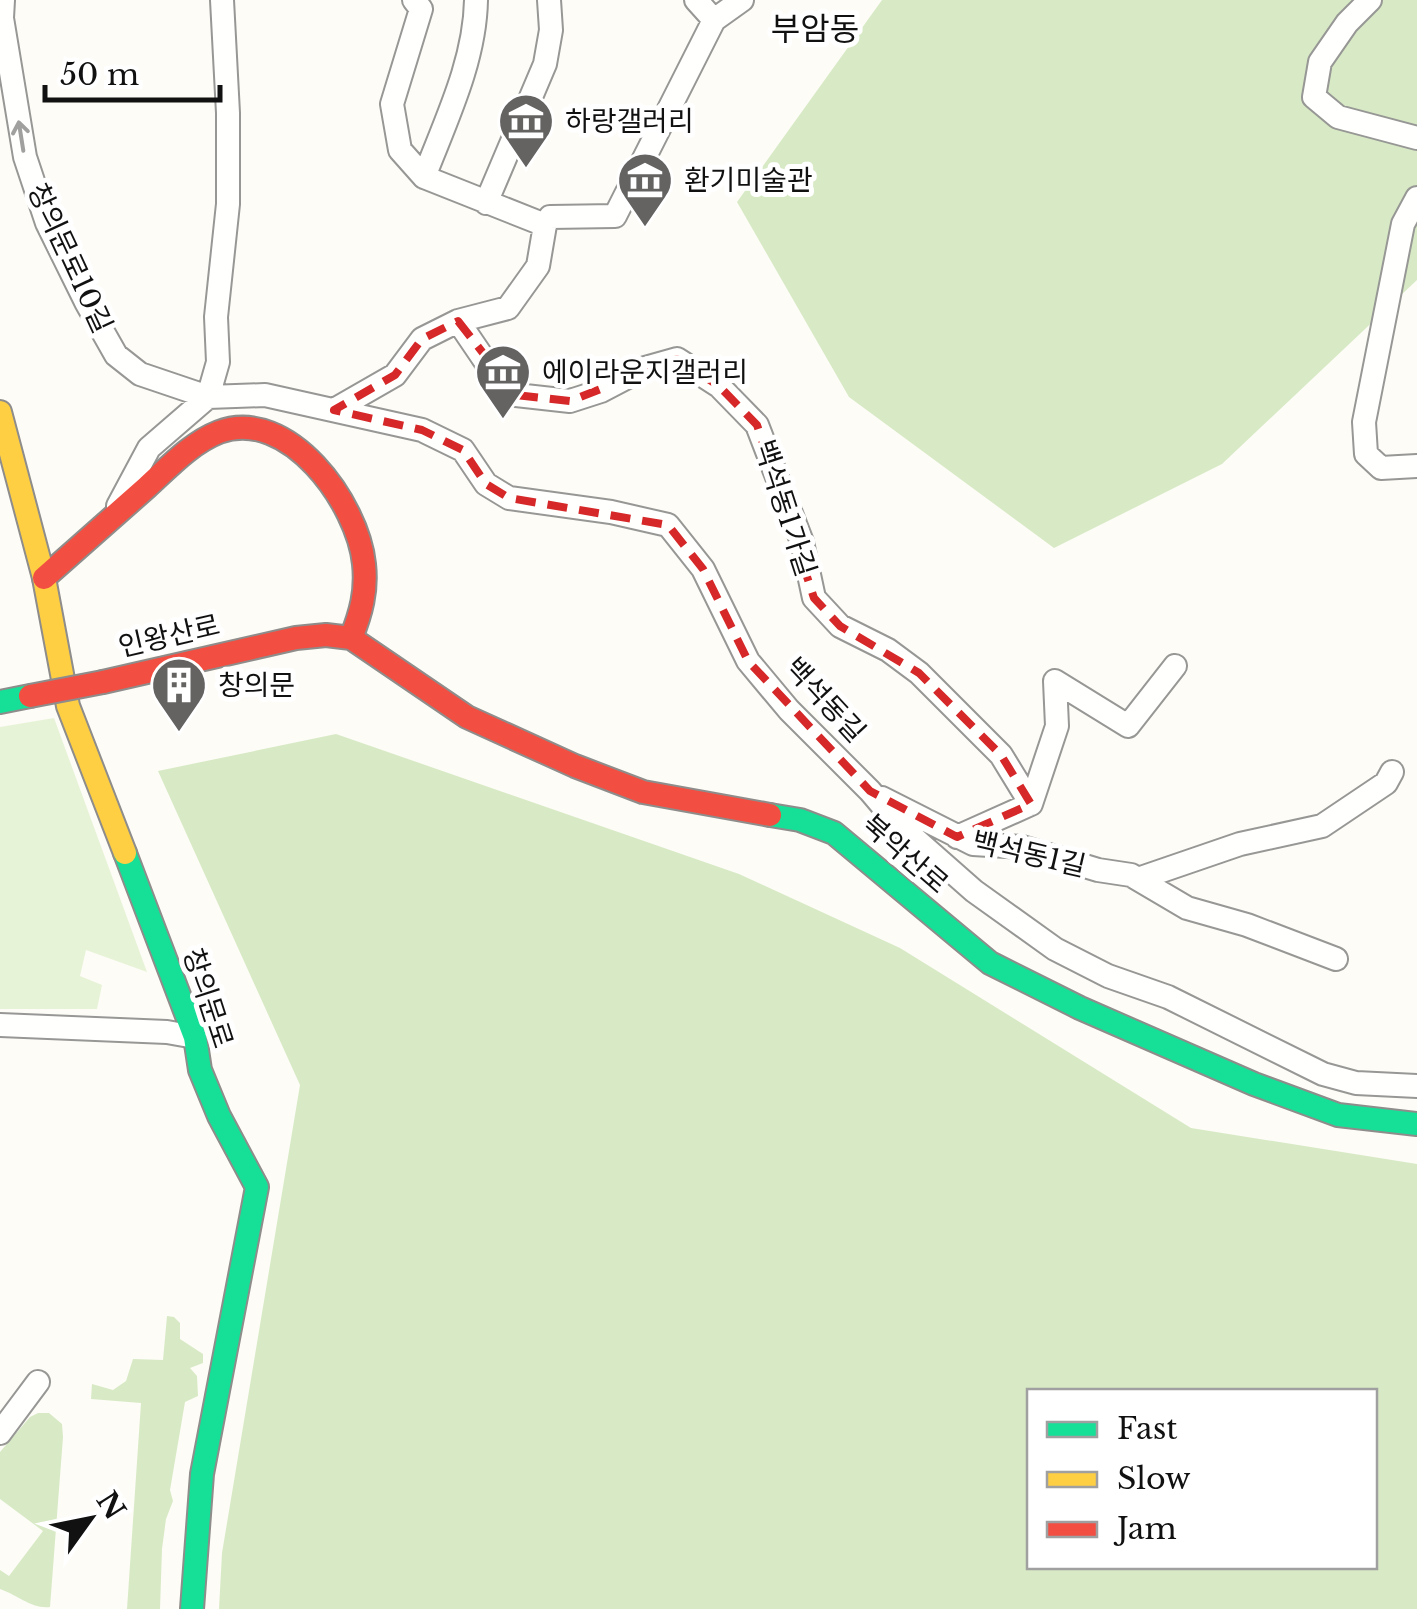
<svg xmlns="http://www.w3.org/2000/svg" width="1417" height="1609" viewBox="0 0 1417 1609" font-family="'Libre Baskerville','Noto Sans KR',serif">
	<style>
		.green { fill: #e7f3d7 }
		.forest { fill: #d8eac5; fill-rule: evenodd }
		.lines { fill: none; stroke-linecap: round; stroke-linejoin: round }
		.street-casing { stroke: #979795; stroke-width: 26 }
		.fast-casing { stroke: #8e8d8b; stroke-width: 26 }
		.slow-casing { stroke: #8e8d8b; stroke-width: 26 }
		.jam-casing { stroke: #8e8d8b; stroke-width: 26 }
		.street { stroke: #fffffe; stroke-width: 22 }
		.fast { stroke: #16e098; stroke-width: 22 }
		.slow { stroke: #ffcf43; stroke-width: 22 }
		.jam { stroke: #f24e42; stroke-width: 22 }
		.jam-bridge-casing { stroke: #8e8d8b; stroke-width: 26; stroke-linecap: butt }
		.jam-bridge { stroke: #f24e42; stroke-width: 22 }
		.oneway { stroke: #a0a09f }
		.marked { fill: none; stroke: #d62828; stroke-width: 8; stroke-dasharray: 20 12; stroke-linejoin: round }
		.labels { text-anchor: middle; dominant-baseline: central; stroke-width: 10; stroke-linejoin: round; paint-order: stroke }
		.poi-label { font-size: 28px; fill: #111; stroke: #fff; text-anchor: start }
		.street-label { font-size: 28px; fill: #111; stroke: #fff }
		.quarter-label { font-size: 32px; fill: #111; stroke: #fff }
	</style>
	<rect width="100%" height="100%" fill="#fdfcf7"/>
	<path class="green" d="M 54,718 L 147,972 L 86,950 L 80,976 L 102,985 L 97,1009 L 0,1009 L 0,727 Z"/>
	<path class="forest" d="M 882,0 L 1417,0 L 1417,280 L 1222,464 L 1054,548 L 849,397 L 737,202 Z
		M 336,734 L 739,874 L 900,948 L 1191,1128 L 1417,1164 L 1417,1609 L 219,1609 L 222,1553 L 300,1085 L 158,771 ZM 1030,1392 L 1374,1392 L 1374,1566 L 1030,1566 Z
		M 167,1316 L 174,1317 L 180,1323 L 180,1339 L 203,1354 L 203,1363 L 190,1368 L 197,1376 L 198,1396 L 185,1402 L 170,1490 L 173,1501 L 166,1519 L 162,1549 L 160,1609 L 127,1609 L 141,1403 L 91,1399 L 92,1384 L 113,1390 L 126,1381 L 133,1359 L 163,1360 Z
		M 38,1413 L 49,1413 L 62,1424 L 63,1437 L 50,1607 C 31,1609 18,1595 0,1589 L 0,1570 L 9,1576 L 43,1531 L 0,1499 L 0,1452 L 30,1417 Z"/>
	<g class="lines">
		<g class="street-casing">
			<path id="street" d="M 3,0 L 2,18 L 25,157 L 47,223 L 86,302 L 116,355 L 140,374 L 208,397 L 218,362 L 216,317 L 228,204 L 228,113 L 222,0
				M 414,0 L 421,9 L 392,104 L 400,150 L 424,177 L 545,225
				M 696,0 L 714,20
				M 1370,0 L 1347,23 L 1320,62 L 1314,97 L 1338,117 L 1417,138
				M 424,177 C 446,120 475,61 476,0
				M 1417,198 L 1403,224 L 1364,422 L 1366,454 L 1381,468 L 1417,466
				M 486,203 L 545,64 L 551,30 L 549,0
				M 458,321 L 498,380 L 516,395 L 570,401 L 601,391 L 645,368 L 677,359 L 719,386 L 757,425 L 802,542 L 814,598 L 840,626 L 888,650 L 919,673 L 1001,755 L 1031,804
				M 334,410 L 395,375 L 422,339 L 458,321 L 508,308 L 538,266 L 545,225 L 550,217 L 615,216 L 714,20 L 742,0
				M 118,506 L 149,448 L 208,397 L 265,395 L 422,430 L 463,450 L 486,484 L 509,498 L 611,512 L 668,525 L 703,569 L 748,661 L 789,710 L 870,791 L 898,824 L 974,891 L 1055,949 L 1108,976 L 1168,997 L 1323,1074 L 1356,1083 L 1417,1086
				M 882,798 L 973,844 L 1022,847 L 1098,870 L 1131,875 L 1187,908 L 1247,925 L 1336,959
				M 957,837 L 1031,804 L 1057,726 L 1055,681 L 1128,726 L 1175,666
				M 1138,879 L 1240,844 L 1322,826 L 1386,783 L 1392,772
				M 0,1025 L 167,1032 L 195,1037
				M 0,1433 L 38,1382"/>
		</g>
		<g class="fast-casing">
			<path id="fast" d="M 0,702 L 30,696
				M 770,815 L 800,820 L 834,833 L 990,963 L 1080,1008 L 1254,1084 L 1338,1115 L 1417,1124
				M 125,853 L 195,1037 L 200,1070 L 219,1116 L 257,1187 L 202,1474 L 192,1609"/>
		</g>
		<g class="slow-casing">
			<path id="slow" d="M 0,412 L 44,578 L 68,706 L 125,853"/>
		</g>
		<g class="jam-casing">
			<path id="jam" d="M 44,578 C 78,548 113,517 147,487 C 169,467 191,443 219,432 C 288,406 358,503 364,564 C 367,591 361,613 351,638
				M 103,682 L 296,638 L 326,635 L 351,638 L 467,717 L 575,766 L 643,792 L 770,815"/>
		</g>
		<use href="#street" class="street"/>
		<use href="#fast" class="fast"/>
		<use href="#slow" class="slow"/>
		<use href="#jam" class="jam"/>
		<g class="jam-bridge-casing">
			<path id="jam-bridge" d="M 30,696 L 103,682"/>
		</g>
		<use href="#jam-bridge" class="jam-bridge"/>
	</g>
	<defs><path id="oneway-shaft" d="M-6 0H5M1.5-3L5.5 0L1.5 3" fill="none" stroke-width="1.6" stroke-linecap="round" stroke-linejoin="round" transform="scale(2.5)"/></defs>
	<use class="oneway" href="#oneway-shaft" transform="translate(21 136) rotate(-99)"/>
	<path class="marked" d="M 458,321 L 516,395 L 570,401 L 677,359 L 719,386 L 757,425 L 814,598 L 840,626 L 919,673 L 1001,755 L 1031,804 L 957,837 L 870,791 L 748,661 L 703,569 L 668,525 L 509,498 L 486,484 L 463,450 L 422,430 L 334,410 L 395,375 L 422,339 Z"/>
	<defs>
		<g id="museum-pin" transform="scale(2.875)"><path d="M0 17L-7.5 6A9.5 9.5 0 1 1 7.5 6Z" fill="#646362" stroke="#fff"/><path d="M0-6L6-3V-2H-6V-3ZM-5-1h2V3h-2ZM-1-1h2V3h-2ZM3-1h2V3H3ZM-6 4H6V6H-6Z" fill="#fff"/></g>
		<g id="building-pin" transform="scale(2.875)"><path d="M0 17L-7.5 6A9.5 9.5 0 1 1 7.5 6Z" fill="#646362" stroke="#fff"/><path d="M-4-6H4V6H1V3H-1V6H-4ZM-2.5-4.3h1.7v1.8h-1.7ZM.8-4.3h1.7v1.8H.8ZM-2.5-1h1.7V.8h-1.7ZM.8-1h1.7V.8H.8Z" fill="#fff"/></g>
	</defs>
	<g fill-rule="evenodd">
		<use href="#museum-pin" x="526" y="121"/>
		<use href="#museum-pin" x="645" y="180"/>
		<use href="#museum-pin" x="503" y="372"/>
		<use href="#building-pin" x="179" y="685"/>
	</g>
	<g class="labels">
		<g class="poi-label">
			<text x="565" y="121">하랑갤러리</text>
			<text x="684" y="180">환기미술관</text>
			<text x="542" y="372">에이라운지갤러리</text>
			<text x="218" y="685">창의문</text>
		</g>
		<g class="street-label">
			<text transform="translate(70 258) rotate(65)">창의문로10길</text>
			<text transform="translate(785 508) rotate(72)">백석동1가길</text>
			<text transform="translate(169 636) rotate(-13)">인왕산로</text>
			<text transform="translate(825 700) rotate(47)">백석동길</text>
			<text transform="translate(905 854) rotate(41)">북악산로</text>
			<text transform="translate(1029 854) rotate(13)">백석동1길</text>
			<text transform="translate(208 998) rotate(72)">창의문로</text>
		</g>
		<g class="quarter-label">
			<text x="815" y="29">부암동</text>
		</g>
	</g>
	<rect x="1027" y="1389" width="350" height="180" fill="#ffffff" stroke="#a0a0a0" stroke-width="2.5"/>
	<rect x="1047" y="1422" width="50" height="15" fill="#16e098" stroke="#a0a0a0" stroke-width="2.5"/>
	<text x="1117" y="1439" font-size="30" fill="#111111">Fast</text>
	<rect x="1047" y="1472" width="50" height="15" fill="#ffcf43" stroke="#a0a0a0" stroke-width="2.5"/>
	<text x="1117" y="1489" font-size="30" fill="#111111">Slow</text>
	<rect x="1047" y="1522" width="50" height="15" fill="#f24e42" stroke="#a0a0a0" stroke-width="2.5"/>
	<text x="1117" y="1539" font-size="30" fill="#111111">Jam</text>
	<g transform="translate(90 1519) rotate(57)" stroke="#ffffff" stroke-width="8" paint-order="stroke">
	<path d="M0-8L18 38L0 25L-18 38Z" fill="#111111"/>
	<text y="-15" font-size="28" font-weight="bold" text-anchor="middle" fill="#111111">N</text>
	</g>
	<path d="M45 85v15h175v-15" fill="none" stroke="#111111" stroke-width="5"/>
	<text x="60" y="85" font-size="30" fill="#111111" stroke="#ffffff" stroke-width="8" paint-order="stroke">50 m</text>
</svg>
